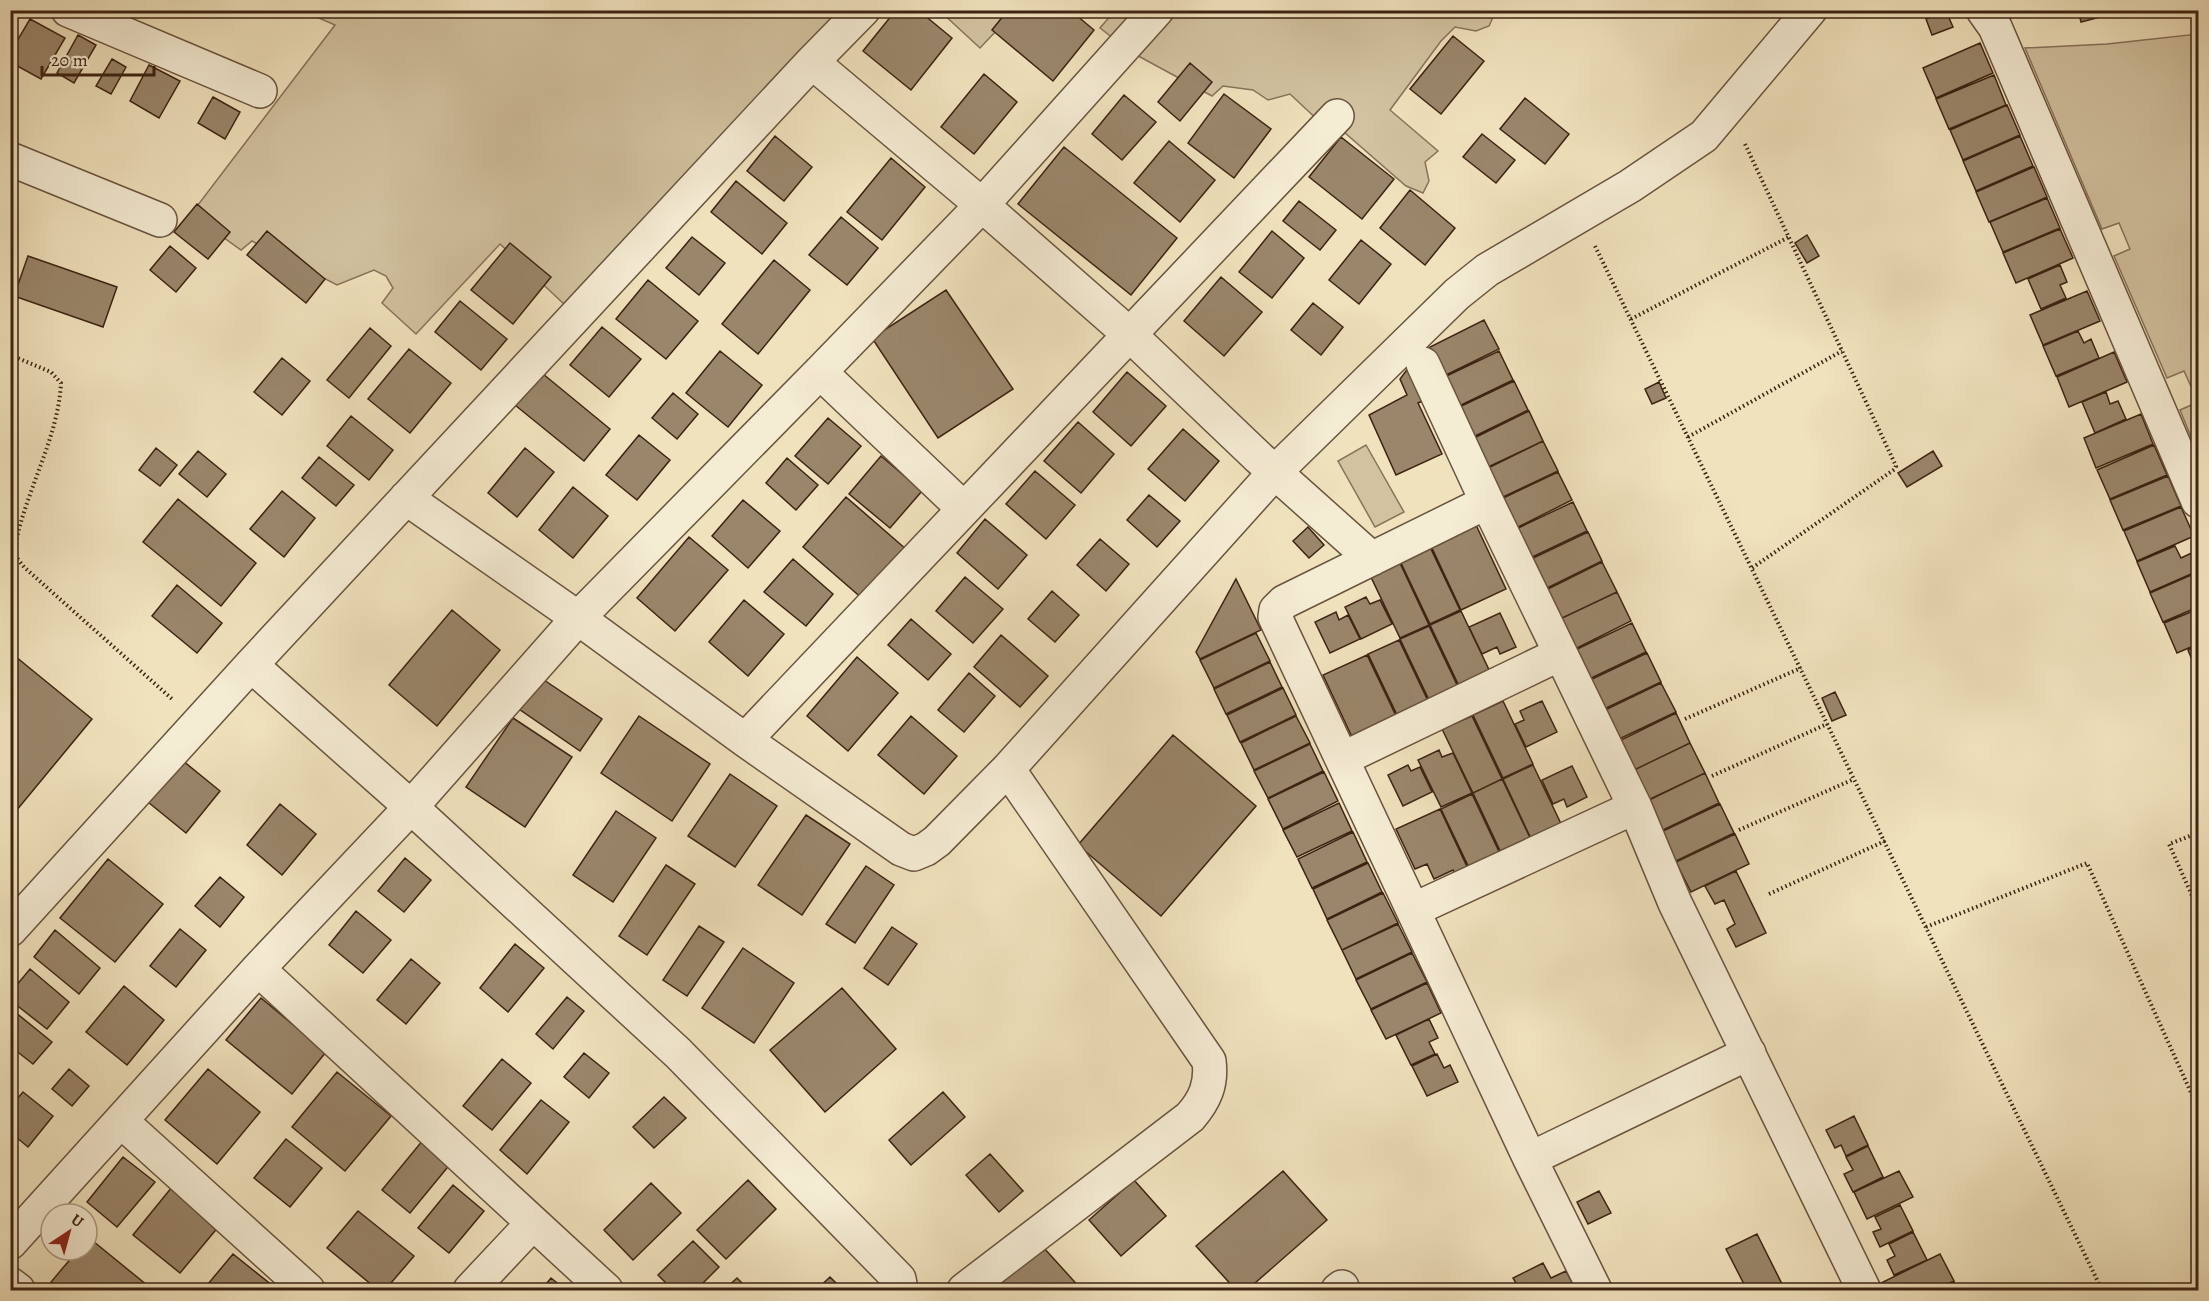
<svg xmlns="http://www.w3.org/2000/svg" width="2209" height="1301" viewBox="0 0 2209 1301" font-family="Alegreya,serif">
	<style>
		.green { fill: #d2c2a0; stroke: #88725a; stroke-width: 1.5 }
		.building { fill: #9a866b; stroke: #3d2313; stroke-width: 1.5 }
		.lines { fill: none; stroke-linecap: round; stroke-linejoin: round }
		.minor-casing { stroke: #6a533e; stroke-width: 36 }
		.path { stroke: #3d2313; stroke-width: 4; stroke-dasharray: 1.5 3; stroke-linecap: butt }
		.minor { stroke: #f5ecd4; stroke-width: 33 }
	</style>
	<rect width="100%" height="100%" fill="#f0e2bd"/>
	<filter id="stains"><feTurbulence type="fractalNoise" baseFrequency=".00333" numOctaves="4"/><feColorMatrix values="0 0 0 0 .2 0 0 0 0 .09 0 0 0 0 .02 0 0 0 .5 -.17"/></filter>
	<radialGradient id="worn" r=".72"><stop offset=".6" stop-color="#630" stop-opacity="0"/><stop offset="1" stop-color="#630" stop-opacity=".3"/></radialGradient>
	<path class="green" d="M 1111,10 L 1493,10 L 1494,15 L 1489,26 L 1476,31 L 1455,27 L 1441,41 L 1390,110 L 1438,151 L 1425,162 L 1429,181 L 1423,193 L 1406,186 L 1345,133 L 1337,138 L 1290,94 L 1268,100 L 1253,90 L 1223,86 L 1212,96 L 1131,52 L 1100,28 L 1113,13 Z
		M 303,11 L 855,11 L 565,305 L 500,244 L 416,334 L 382,303 L 393,288 L 386,276 L 374,270 L 337,285 L 252,241 L 241,250 L 191,214 L 335,25 Z
		M 940,11 L 1015,11 L 980,48 Z
		M 2198,34 L 2198,454 L 2180,410 L 2198,402 L 2184,371 L 2167,378 L 2114,256 L 2130,249 L 2119,223 L 2102,229 L 2025,48 L 2107,44 Z
		M 1366,445 L 1404,512 L 1375,527 L 1338,461 Z"/>
	<path class="building" d="M 896,10 L 918,10 L 952,38 L 911,90 L 863,51 Z
		M 1008,10 L 1070,10 L 1094,30 L 1053,81 L 992,30 Z
		M 2078,10 L 2123,10 L 2123,11 L 2081,22 Z
		M 1946,11 L 1953,27 L 1932,35 L 1926,19 Z
		M 30,19 L 65,38 L 41,79 L 10,62 L 10,53 Z
		M 78,35 L 96,45 L 74,83 L 57,73 Z
		M 1453,36 L 1484,61 L 1441,114 L 1410,89 Z
		M 1980,43 L 1993,73 L 1936,98 L 1923,68 Z
		M 112,59 L 126,67 L 111,94 L 96,86 Z
		M 1190,63 L 1212,82 L 1180,121 L 1158,102 Z
		M 149,65 L 180,81 L 159,118 L 130,101 Z
		M 984,74 L 1017,102 L 974,154 L 941,127 Z
		M 1994,75 L 2006,105 L 1949,129 L 1936,99 Z
		M 1224,94 L 1271,129 L 1234,178 L 1188,143 Z
		M 1124,95 L 1156,122 L 1122,160 L 1092,134 Z
		M 213,97 L 240,112 L 225,139 L 198,123 Z
		M 1525,98 L 1569,134 L 1545,164 L 1500,129 Z
		M 2007,105 L 2020,135 L 1963,160 L 1950,130 Z
		M 1482,134 L 1515,160 L 1496,183 L 1463,157 Z
		M 775,136 L 812,167 L 784,201 L 747,171 Z
		M 2020,136 L 2033,166 L 1976,191 L 1963,161 Z
		M 1341,137 L 1394,179 L 1362,219 L 1309,177 Z
		M 1169,141 L 1215,180 L 1180,222 L 1134,183 Z
		M 1064,147 L 1177,238 L 1131,295 L 1018,204 Z
		M 891,158 L 925,187 L 882,240 L 847,212 Z
		M 2034,167 L 2047,197 L 1989,222 L 1976,192 Z
		M 736,181 L 787,223 L 762,254 L 711,212 Z
		M 1410,190 L 1455,228 L 1425,265 L 1380,228 Z
		M 2047,198 L 2060,228 L 2003,252 L 1990,222 Z
		M 1299,201 L 1336,230 L 1320,250 L 1283,221 Z
		M 197,204 L 230,232 L 208,259 L 174,232 Z
		M 841,217 L 878,248 L 847,285 L 809,255 Z
		M 2060,229 L 2073,258 L 2016,283 L 2003,253 Z
		M 267,231 L 325,279 L 306,303 L 247,255 Z
		M 1272,231 L 1304,258 L 1272,298 L 1239,272 Z
		M 1807,235 L 1819,256 L 1807,263 L 1795,243 Z
		M 692,237 L 725,263 L 699,295 L 666,268 Z
		M 1361,240 L 1391,264 L 1359,304 L 1329,280 Z
		M 510,243 L 551,277 L 513,324 L 471,290 Z
		M 170,246 L 196,268 L 176,292 L 150,270 Z
		M 28,256 L 117,287 L 103,327 L 14,296 Z
		M 774,260 L 810,290 L 758,354 L 722,324 Z
		M 2060,265 L 2067,282 L 2060,285 L 2066,298 L 2041,309 L 2028,279 Z
		M 1221,277 L 1262,312 L 1224,356 L 1184,321 Z
		M 648,280 L 698,321 L 666,359 L 616,319 Z
		M 946,290 L 1013,389 L 938,438 L 872,338 Z
		M 2087,291 L 2100,321 L 2043,345 L 2030,315 Z
		M 460,301 L 507,339 L 481,370 L 435,332 Z
		M 1313,303 L 1343,327 L 1321,355 L 1291,330 Z
		M 1484,320 L 1499,349 L 1440,378 L 1426,349 Z
		M 602,327 L 641,359 L 609,397 L 570,365 Z
		M 370,328 L 391,346 L 349,398 L 327,380 Z
		M 2078,331 L 2084,343 L 2091,339 L 2099,358 L 2056,376 L 2043,346 Z
		M 409,349 L 451,383 L 410,433 L 368,399 Z
		M 720,351 L 762,385 L 728,427 L 686,393 Z
		M 1499,351 L 1513,380 L 1455,408 L 1440,379 Z
		M 2114,352 L 2127,382 L 2069,407 L 2057,377 Z
		M 282,358 L 310,381 L 282,415 L 254,392 Z
		M 1409,367 L 1425,400 L 1418,403 L 1442,454 L 1396,475 L 1369,415 L 1407,395 L 1400,379 Z
		M 537,369 L 610,429 L 584,461 L 510,401 Z
		M 1127,372 L 1166,406 L 1131,446 L 1093,412 Z
		M 1514,381 L 1528,410 L 1469,439 L 1455,409 Z
		M 1659,382 L 1666,398 L 1652,404 L 1645,389 Z
		M 2106,392 L 2110,404 L 2118,401 L 2126,419 L 2095,433 L 2082,402 Z
		M 673,393 L 698,414 L 677,439 L 652,418 Z
		M 1529,411 L 1543,441 L 1484,469 L 1470,440 Z
		M 2141,414 L 2153,444 L 2096,468 L 2084,438 Z
		M 351,416 L 393,450 L 369,480 L 327,446 Z
		M 828,418 L 861,446 L 828,484 L 795,456 Z
		M 1078,422 L 1114,454 L 1081,493 L 1044,461 Z
		M 1183,429 L 1219,461 L 1185,501 L 1148,469 Z
		M 639,435 L 670,460 L 637,500 L 606,475 Z
		M 1543,441 L 1558,471 L 1499,499 L 1484,470 Z
		M 2154,445 L 2167,475 L 2110,499 L 2097,470 Z
		M 156,448 L 177,465 L 160,486 L 139,470 Z
		M 525,448 L 554,472 L 517,517 L 488,493 Z
		M 198,451 L 226,474 L 207,497 L 179,474 Z
		M 1933,451 L 1942,466 L 1907,487 L 1898,473 Z
		M 881,456 L 922,491 L 890,528 L 849,494 Z
		M 319,457 L 354,485 L 336,506 L 302,478 Z
		M 787,458 L 818,485 L 796,510 L 766,483 Z
		M 1035,471 L 1075,505 L 1046,539 L 1006,504 Z
		M 1558,472 L 1572,500 L 1514,529 L 1499,500 Z
		M 2168,476 L 2181,506 L 2123,530 L 2110,500 Z
		M 573,487 L 608,516 L 573,558 L 539,530 Z
		M 282,491 L 315,518 L 284,557 L 250,529 Z
		M 1149,495 L 1180,521 L 1157,547 L 1127,520 Z
		M 846,497 L 907,550 L 864,600 L 803,547 Z
		M 178,499 L 256,563 L 221,606 L 143,542 Z
		M 743,500 L 780,531 L 748,568 L 712,536 Z
		M 1573,502 L 1587,531 L 1528,559 L 1514,530 Z
		M 2181,507 L 2194,536 L 2137,561 L 2124,531 Z
		M 985,519 L 1027,555 L 998,589 L 957,553 Z
		M 1476,525 L 1506,589 L 1461,610 L 1431,546 Z
		M 1308,527 L 1324,545 L 1309,558 L 1293,541 Z
		M 1588,532 L 1602,561 L 1543,590 L 1529,560 Z
		M 689,537 L 728,570 L 675,631 L 637,598 Z
		M 1100,539 L 1129,564 L 1106,591 L 1077,565 Z
		M 2175,546 L 2181,558 L 2198,550 L 2198,571 L 2150,592 L 2137,562 Z
		M 1430,547 L 1460,610 L 1430,624 L 1400,561 Z
		M 793,559 L 833,594 L 806,626 L 764,592 Z
		M 1399,561 L 1429,625 L 1400,638 L 1370,575 Z
		M 1602,562 L 1617,592 L 1558,620 L 1544,591 Z
		M 2198,572 L 2198,607 L 2163,622 L 2150,593 Z
		M 965,577 L 1003,609 L 973,643 L 936,611 Z
		M 1236,579 L 1261,630 L 1200,659 L 1196,652 Z
		M 177,585 L 222,623 L 197,653 L 152,616 Z
		M 1052,591 L 1079,615 L 1055,642 L 1028,619 Z
		M 1617,592 L 1631,621 L 1573,650 L 1558,620 Z
		M 1366,597 L 1370,604 L 1380,600 L 1392,624 L 1361,639 L 1345,607 Z
		M 744,600 L 784,634 L 748,676 L 709,642 Z
		M 2198,609 L 2198,644 L 2177,653 L 2164,623 Z
		M 452,610 L 500,650 L 437,726 L 389,685 Z
		M 1461,611 L 1491,674 L 1460,688 L 1430,625 Z
		M 1336,612 L 1339,620 L 1348,615 L 1360,639 L 1330,653 L 1315,622 Z
		M 1500,613 L 1516,647 L 1500,654 L 1497,647 L 1482,654 L 1469,627 Z
		M 911,619 L 951,654 L 928,680 L 888,645 Z
		M 1632,623 L 1646,652 L 1587,680 L 1573,651 Z
		M 1429,626 L 1459,689 L 1430,702 L 1400,639 Z
		M 1256,633 L 1270,661 L 1214,688 L 1200,660 Z
		M 1001,635 L 1048,676 L 1020,707 L 974,667 Z
		M 1399,640 L 1429,703 L 1398,717 L 1368,654 Z
		M 2198,645 L 2198,674 L 2188,650 Z
		M 10,652 L 92,719 L 16,811 L 10,807 Z
		M 1647,653 L 1661,682 L 1602,710 L 1588,681 Z
		M 1367,655 L 1397,718 L 1353,739 L 1323,675 Z
		M 857,657 L 898,693 L 848,751 L 807,716 Z
		M 1270,662 L 1282,687 L 1226,714 L 1214,689 Z
		M 969,673 L 995,696 L 964,732 L 938,710 Z
		M 538,676 L 602,719 L 580,751 L 516,707 Z
		M 1661,683 L 1676,712 L 1617,740 L 1603,711 Z
		M 1283,688 L 1296,715 L 1240,742 L 1227,715 Z
		M 1835,692 L 1846,715 L 1832,721 L 1822,698 Z
		M 1503,701 L 1533,764 L 1503,778 L 1473,715 Z
		M 1542,701 L 1557,732 L 1526,747 L 1515,724 L 1524,720 L 1520,711 Z
		M 1676,713 L 1690,743 L 1632,771 L 1617,742 Z
		M 639,716 L 710,764 L 672,821 L 601,773 Z
		M 911,716 L 957,756 L 924,794 L 878,755 Z
		M 1296,716 L 1310,743 L 1254,770 L 1241,743 Z
		M 1472,716 L 1502,779 L 1473,793 L 1442,729 Z
		M 513,718 L 572,757 L 525,827 L 466,787 Z
		M 1173,735 L 1256,806 L 1161,916 L 1078,845 Z
		M 1690,743 L 1705,773 L 1646,801 L 1632,771 Z
		M 1310,744 L 1323,771 L 1268,798 L 1254,771 Z
		M 1439,750 L 1442,757 L 1453,753 L 1472,793 L 1441,807 L 1418,760 Z
		M 177,756 L 220,791 L 186,833 L 143,798 Z
		M 1408,765 L 1411,771 L 1420,767 L 1432,792 L 1403,806 L 1388,775 Z
		M 1533,765 L 1563,828 L 1533,843 L 1503,779 Z
		M 1572,766 L 1587,797 L 1567,807 L 1564,799 L 1553,804 L 1542,780 Z
		M 1324,772 L 1338,801 L 1283,829 L 1268,799 Z
		M 1705,773 L 1719,803 L 1661,831 L 1647,801 Z
		M 730,774 L 777,806 L 735,867 L 688,836 Z
		M 1502,779 L 1533,844 L 1503,857 L 1473,793 Z
		M 1472,794 L 1502,858 L 1471,872 L 1441,809 Z
		M 1339,803 L 1352,831 L 1297,857 L 1283,830 Z
		M 280,804 L 316,834 L 282,875 L 247,845 Z
		M 1720,804 L 1734,833 L 1676,861 L 1661,832 Z
		M 1440,809 L 1470,873 L 1457,878 L 1453,870 L 1434,879 L 1427,864 L 1415,869 L 1396,829 Z
		M 616,811 L 656,838 L 613,902 L 573,875 Z
		M 806,815 L 850,844 L 802,915 L 758,885 Z
		M 1353,832 L 1367,862 L 1312,888 L 1298,859 Z
		M 1735,834 L 1749,864 L 1691,892 L 1676,862 Z
		M 405,858 L 431,880 L 404,912 L 378,891 Z
		M 108,859 L 163,904 L 115,962 L 60,918 Z
		M 1368,863 L 1382,892 L 1327,919 L 1313,889 Z
		M 666,865 L 695,884 L 647,955 L 619,936 Z
		M 866,866 L 894,885 L 855,943 L 826,924 Z
		M 1736,871 L 1766,933 L 1736,947 L 1727,929 L 1735,924 L 1724,900 L 1715,904 L 1705,886 Z
		M 220,877 L 244,897 L 220,927 L 195,906 Z
		M 1383,893 L 1398,923 L 1342,950 L 1327,920 Z
		M 356,911 L 391,940 L 363,973 L 329,945 Z
		M 1398,924 L 1412,952 L 1356,979 L 1342,950 Z
		M 699,926 L 724,942 L 687,996 L 663,980 Z
		M 892,927 L 917,944 L 888,985 L 864,968 Z
		M 180,929 L 206,950 L 176,987 L 150,966 Z
		M 55,930 L 100,968 L 79,994 L 34,957 Z
		M 515,944 L 544,968 L 508,1012 L 480,988 Z
		M 743,948 L 794,983 L 754,1043 L 702,1008 Z
		M 1412,953 L 1427,982 L 1371,1009 L 1356,980 Z
		M 411,959 L 440,983 L 406,1024 L 377,1000 Z
		M 30,969 L 69,1002 L 47,1029 L 10,1000 L 10,993 Z
		M 1427,983 L 1441,1013 L 1386,1039 L 1371,1010 Z
		M 124,986 L 164,1020 L 127,1065 L 86,1032 Z
		M 842,988 L 896,1049 L 825,1112 L 770,1050 Z
		M 567,997 L 584,1011 L 553,1049 L 536,1034 Z
		M 261,998 L 326,1052 L 292,1094 L 226,1040 Z
		M 10,1008 L 52,1042 L 33,1064 L 10,1046 Z
		M 1429,1019 L 1438,1038 L 1429,1042 L 1435,1054 L 1411,1065 L 1396,1035 Z
		M 584,1053 L 609,1073 L 589,1098 L 564,1077 Z
		M 1437,1054 L 1444,1068 L 1450,1065 L 1458,1082 L 1427,1096 L 1412,1066 Z
		M 502,1059 L 531,1083 L 492,1130 L 463,1106 Z
		M 69,1069 L 89,1086 L 72,1106 L 52,1089 Z
		M 208,1069 L 260,1112 L 217,1164 L 165,1120 Z
		M 337,1072 L 391,1116 L 345,1171 L 292,1127 Z
		M 23,1092 L 53,1116 L 28,1147 L 10,1132 L 10,1107 Z
		M 943,1092 L 965,1117 L 911,1165 L 889,1140 Z
		M 664,1097 L 686,1118 L 654,1148 L 633,1127 Z
		M 541,1100 L 569,1122 L 527,1174 L 500,1150 Z
		M 1854,1116 L 1868,1145 L 1846,1156 L 1841,1145 L 1835,1148 L 1826,1130 Z
		M 286,1139 L 322,1168 L 290,1207 L 254,1178 Z
		M 423,1140 L 451,1163 L 410,1213 L 382,1190 Z
		M 1868,1146 L 1883,1177 L 1853,1192 L 1844,1174 L 1853,1170 L 1846,1157 Z
		M 990,1154 L 1023,1191 L 999,1212 L 966,1175 Z
		M 123,1157 L 155,1182 L 117,1227 L 87,1202 Z
		M 1283,1171 L 1327,1220 L 1247,1290 L 1236,1290 L 1196,1246 Z
		M 1899,1171 L 1913,1197 L 1867,1219 L 1854,1192 Z
		M 748,1180 L 776,1209 L 726,1259 L 697,1230 Z
		M 1134,1180 L 1166,1216 L 1121,1256 L 1089,1220 Z
		M 651,1183 L 681,1213 L 633,1260 L 604,1230 Z
		M 453,1185 L 484,1211 L 449,1253 L 418,1228 Z
		M 172,1187 L 219,1226 L 180,1273 L 133,1235 Z
		M 1599,1191 L 1611,1213 L 1588,1224 L 1577,1202 Z
		M 1900,1205 L 1913,1231 L 1880,1247 L 1873,1232 L 1881,1229 L 1875,1217 Z
		M 358,1211 L 414,1256 L 385,1290 L 378,1290 L 327,1248 Z
		M 1913,1232 L 1927,1260 L 1894,1275 L 1887,1260 L 1895,1256 L 1889,1244 Z
		M 1757,1234 L 1785,1290 L 1747,1290 L 1726,1249 Z
		M 88,1237 L 153,1290 L 62,1290 L 51,1282 L 78,1250 L 87,1250 Z
		M 693,1241 L 719,1267 L 696,1290 L 673,1290 L 658,1275 Z
		M 1043,1247 L 1082,1290 L 993,1290 Z
		M 233,1254 L 278,1290 L 203,1290 Z
		M 1940,1254 L 1954,1281 L 1933,1290 L 1882,1290 L 1879,1284 Z
		M 1543,1263 L 1551,1278 L 1566,1271 L 1574,1286 L 1565,1290 L 1520,1290 L 1513,1278 Z
		M 830,1277 L 843,1290 L 816,1290 Z
		M 551,1278 L 566,1290 L 541,1290 Z
		M 737,1278 L 749,1290 L 724,1290 Z
		M 1954,1282 L 1958,1290 L 1935,1290 Z"/>
	<g class="lines">
		<g class="minor-casing">
			<path id="minor" d="M 68,10 L 260,91
				M 1983,10 L 1995,27 L 2198,501
				M 812,62 L 982,205 L 1129,334 L 1259,458 L 1372,559
				M 10,159 L 160,220
				M 1423,364 L 1487,502 L 1635,807 L 1675,903 L 1864,1290
				M 820,372 L 964,509
				M 406,498 L 578,618 L 745,740 L 901,849 L 914,854 L 926,849 L 937,841 L 1008,769 L 1275,472 L 1457,294 L 1487,270 L 1630,186 L 1704,136 L 1810,10
				M 1487,502 L 1284,602 L 1276,610 L 1275,617 L 1530,1159 L 1595,1290
				M 251,665 L 411,807 L 678,1053 L 899,1279 L 901,1290
				M 745,740 L 1337,116
				M 1342,759 L 1560,654
				M 1413,910 L 1635,807
				M 10,930 L 251,665 L 812,62 L 863,10
				M 258,969 L 606,1290
				M 121,1121 L 308,1290
				M 1530,1159 L 1749,1053
				M 10,1243 L 258,969 L 411,807 L 578,618 L 820,372 L 982,205 L 1157,10
				M 10,1284 L 18,1290
				M 470,1290 L 533,1223
				M 964,1290 L 1190,1117 C 1205,1100 1212,1084 1209,1061 L 1008,769
				M 1338,1290 L 1342,1287"/>
		</g>
		<path class="path" d="M 1745,144 L 1896,466 L 1895,469 L 1752,568
			M 1595,246 L 2102,1290
			M 1631,319 L 1789,237
			M 10,355 L 51,372 L 61,383 C 58,442 22,496 14,554 L 24,567 L 172,699
			M 1688,437 L 1842,351
			M 1685,719 L 1801,668
			M 1712,776 L 1827,724
			M 1739,830 L 1854,779
			M 2198,833 L 2169,844 L 2198,909
			M 1769,894 L 1885,841
			M 1926,927 L 2087,863 L 2198,1108"/>
		<use href="#minor" class="minor"/>
	</g>
	<rect width="2209" height="1301" fill="none" stroke="#f0e2bd" stroke-width="36"/>
	<rect x="12" y="12" width="2185" height="1277" fill="none" stroke="#3d2313" stroke-width="3"/>
	<rect x="18" y="18" width="2173" height="1265" fill="none" stroke="#3d2313" stroke-width="1.5"/>
	<g transform="translate(69 1232) rotate(36)"><circle r="28" fill="#f5ecd4" stroke="#ab9c87" stroke-width="1.5"/>
	<path d="M0-4.5L10 22L0 15L-10 22Z" fill="#8f2418"/>
	<text y="-9" font-size="16" font-weight="bold" text-anchor="middle" fill="#3d2313">U</text>
	</g>
	<path d="M42 66v9h112v-9" fill="none" stroke="#3d2313" stroke-width="3"/>
	<text x="51" y="66" font-size="18" fill="#3d2313" stroke="#f5ecd4" stroke-width="4.5" paint-order="stroke">20 m</text>
	<rect width="100%" height="100%" filter="url(#stains)"/>
	<rect width="100%" height="100%" fill="url(#worn)"/>
</svg>
